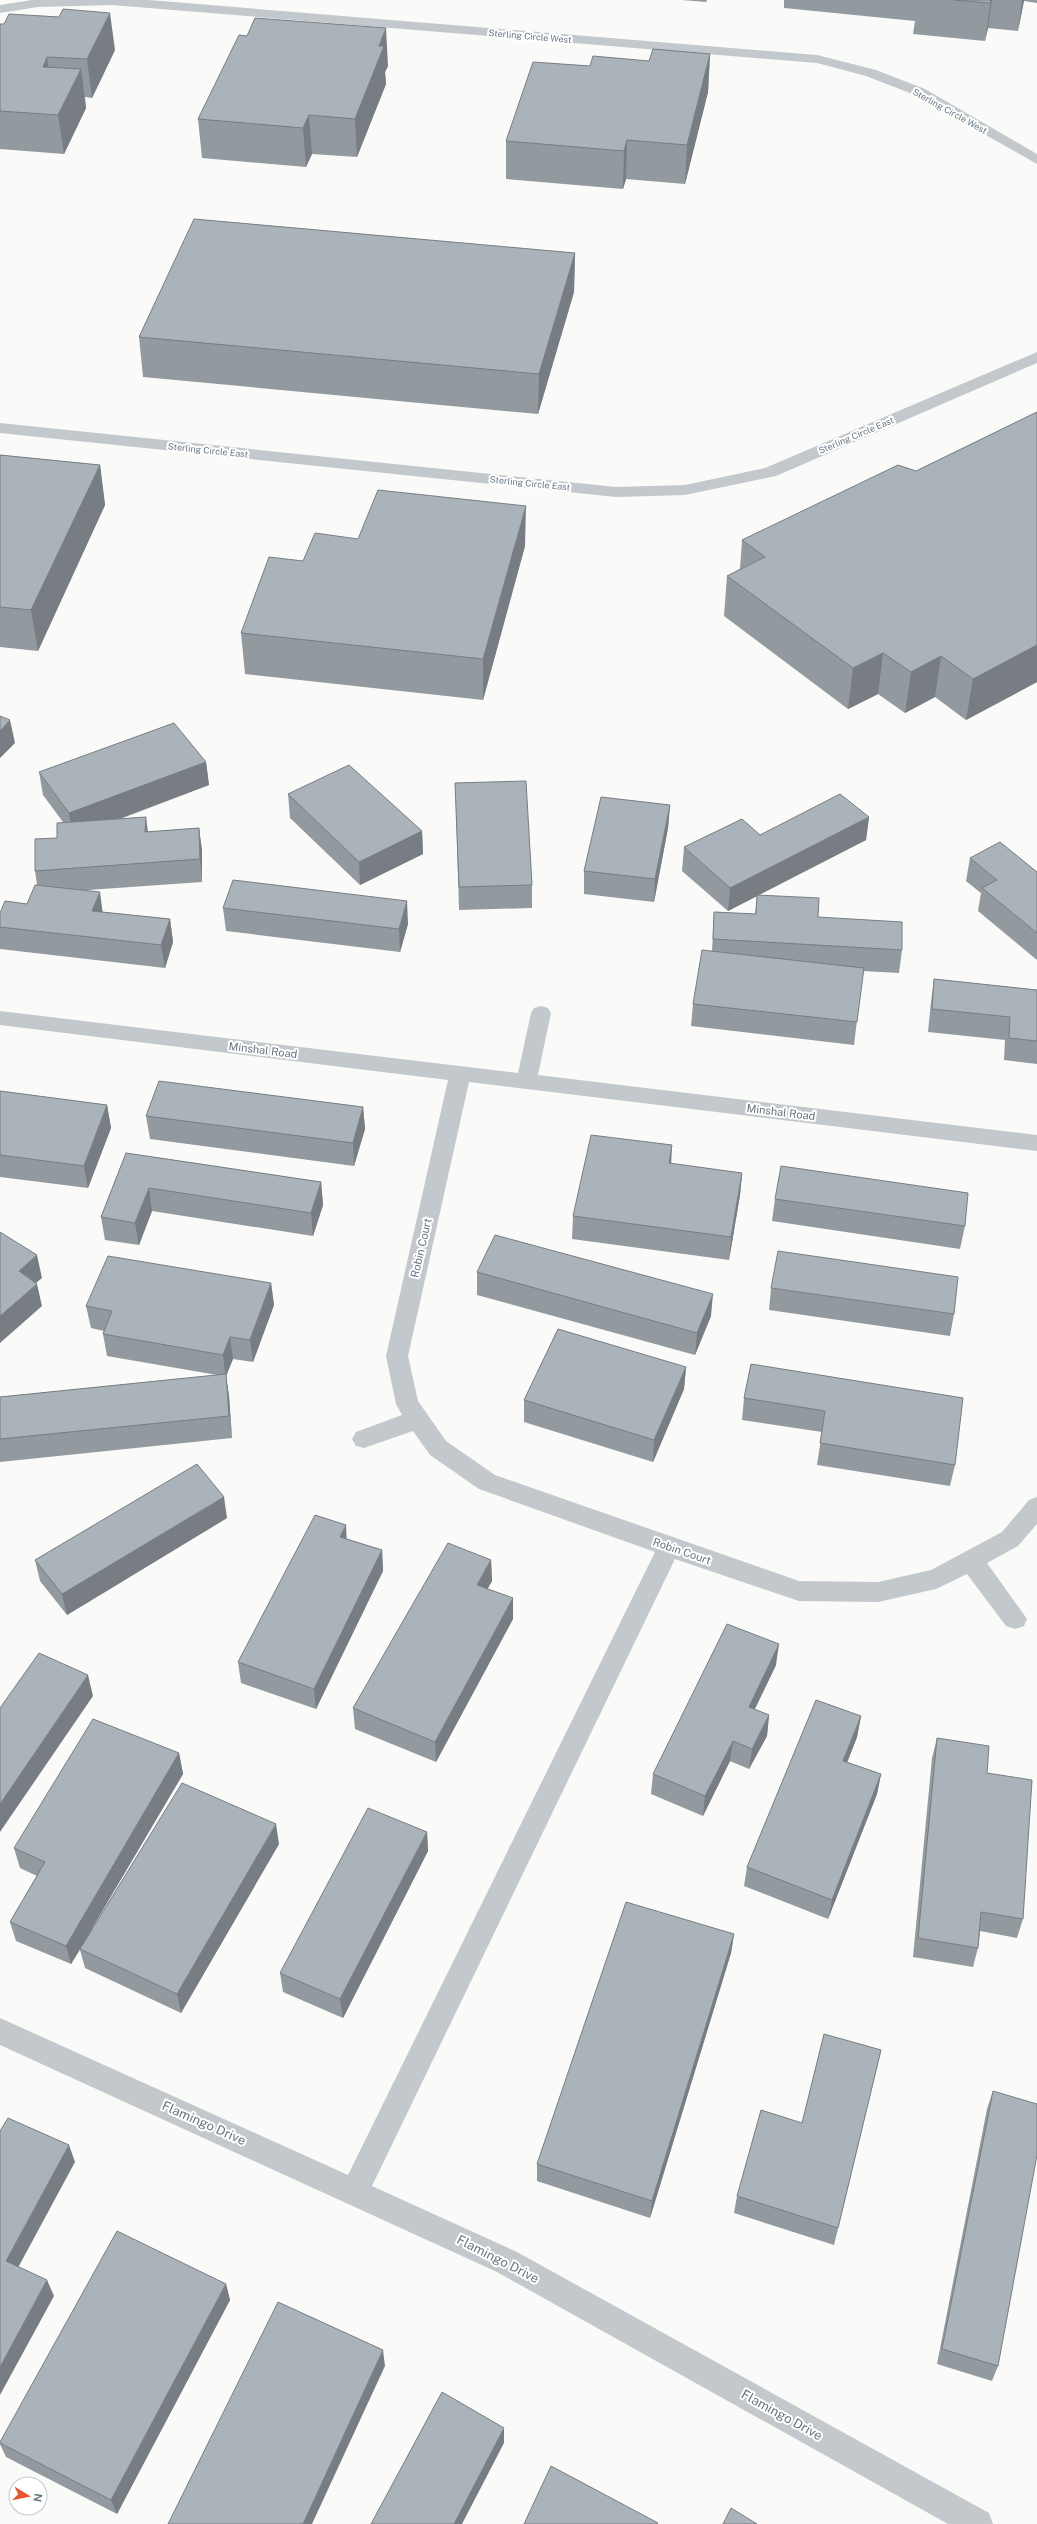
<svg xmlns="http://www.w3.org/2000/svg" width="1037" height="2524" viewBox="0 0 1037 2524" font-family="'Public Sans',sans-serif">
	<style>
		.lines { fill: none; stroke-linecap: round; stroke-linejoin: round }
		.minor { fill: #c3c8cc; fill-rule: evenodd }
		.wall { fill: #929a9f }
		.shaded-wall { fill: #777d82 }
		.building { fill: #aab3b9; stroke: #777d82 }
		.labels { text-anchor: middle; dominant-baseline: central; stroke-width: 4; stroke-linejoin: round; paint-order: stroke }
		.far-street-label { font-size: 9px; fill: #657683; stroke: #fff }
		.street-label { font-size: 11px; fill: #657683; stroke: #fff }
		.near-street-label { font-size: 13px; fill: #657683; stroke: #fff }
	</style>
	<rect width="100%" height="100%" fill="#fafaf8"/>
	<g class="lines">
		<path class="minor" d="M 32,0 L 149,0 L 817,55 L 876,70 L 925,89 L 1037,154 L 1037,164 L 915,95 L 866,76 L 817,63 L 112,5 L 38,7 L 0,13 L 0,5 Z
			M 1037,352 L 1037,363 L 776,476 L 685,495 L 616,497 L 0,433 L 0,423 L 616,487 L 685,485 L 765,468 Z
			M 541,1006 L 548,1008 L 551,1013 L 538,1075 L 1037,1135 L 1037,1151 L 469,1082 L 408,1356 L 418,1401 L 446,1441 L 495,1475 L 799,1581 L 878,1582 L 931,1570 L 1002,1532 L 1029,1500 L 1037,1497 L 1037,1524 L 1018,1546 L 987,1563 L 1027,1619 L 1024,1626 L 1015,1629 L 1006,1626 L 967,1574 L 936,1589 L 878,1602 L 799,1601 L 675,1559 L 372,2186 L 517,2252 L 989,2513 L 993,2524 L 948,2524 L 497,2272 L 0,2045 L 0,2018 L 348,2175 L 655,1552 L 479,1489 L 430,1455 L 413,1431 L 364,1448 L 356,1446 L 352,1439 L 356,1432 L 402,1415 L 396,1404 L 386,1356 L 448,1080 L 0,1025 L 0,1011 L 518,1073 L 531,1013 L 534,1008 Z"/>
	</g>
	<path class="wall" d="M 682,0 L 707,0 L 706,2 Z
		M 784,0 L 1037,0 L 1037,3 L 1024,1 L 1018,31 L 988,28 L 985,41 L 913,34 L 915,21 L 784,8 Z
		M 0,24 L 115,50 L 92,98 L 85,97 L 86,108 L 64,154 L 0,149 Z
		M 710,54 L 708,92 L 685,184 L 626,179 L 623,189 L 506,179 L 506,141 L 590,66 L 649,61 Z
		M 388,66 L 385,72 L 386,84 L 357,157 L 312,154 L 306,167 L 202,158 L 198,119 Z
		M 575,253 L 574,292 L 538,414 L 143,377 L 139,337 Z
		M 1037,412 L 1037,682 L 966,720 L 935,697 L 905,713 L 878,694 L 848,709 L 724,616 L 727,576 L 740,569 L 742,540 L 916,471 Z
		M 0,455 L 100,465 L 105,505 L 38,651 L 0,647 Z
		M 358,539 L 525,546 L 483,700 L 245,674 L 241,633 L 303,561 Z
		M 206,762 L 209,785 L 120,819 L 148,832 L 199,828 L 202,851 L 202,882 L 88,890 L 103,912 L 170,919 L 173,942 L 165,968 L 0,949 L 0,913 L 27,904 L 37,885 L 35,871 L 57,838 L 63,822 L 43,795 L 39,772 Z
		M 288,794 L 422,831 L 423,854 L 360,885 L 290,818 Z
		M 670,805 L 668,828 L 654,902 L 584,894 L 584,871 Z
		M 456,806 L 532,885 L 532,908 L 459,910 Z
		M 869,817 L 866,840 L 758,895 L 902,950 L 899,973 L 863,971 L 854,1045 L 691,1026 L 693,1004 L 712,951 L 714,912 L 755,914 L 757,896 L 728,911 L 682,871 L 684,847 Z
		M 970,858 L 1037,872 L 1037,960 L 978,911 L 981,893 L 966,881 Z
		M 223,908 L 408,924 L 400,952 L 226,931 Z
		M 934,979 L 1037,990 L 1037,1064 L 1004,1060 L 1005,1040 L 928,1032 L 931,1002 Z
		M 0,1091 L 107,1105 L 111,1128 L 88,1188 L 0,1177 Z
		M 363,1107 L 365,1129 L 354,1166 L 150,1139 L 146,1116 Z
		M 126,1153 L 321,1182 L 323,1205 L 313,1236 L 152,1211 L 139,1245 L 105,1240 L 101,1217 Z
		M 671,1164 L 742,1173 L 740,1195 L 729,1260 L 572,1239 L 573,1216 Z
		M 775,1199 L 965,1226 L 960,1249 L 772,1221 Z
		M 477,1272 L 711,1316 L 695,1355 L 477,1295 Z
		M 271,1283 L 274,1305 L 253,1362 L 233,1359 L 226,1376 L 229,1396 L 232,1438 L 0,1462 L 0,1397 L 217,1375 L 107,1356 L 103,1334 L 104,1331 L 91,1328 L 86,1306 Z
		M 771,1288 L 954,1314 L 950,1336 L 769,1310 Z
		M 751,1364 L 955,1465 L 950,1486 L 817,1465 L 822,1432 L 742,1420 L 744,1398 Z
		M 686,1367 L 684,1389 L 653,1462 L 524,1422 L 524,1400 Z
		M 227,1518 L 67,1615 L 40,1581 L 35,1560 Z
		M 347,1539 L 382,1550 L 383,1571 L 316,1709 L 241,1683 L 238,1662 Z
		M 491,1560 L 492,1581 L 487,1589 L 513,1598 L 513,1619 L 436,1762 L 355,1729 L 353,1708 Z
		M 776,1665 L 755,1709 L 769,1715 L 767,1736 L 749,1769 L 730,1761 L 703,1816 L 651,1794 L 653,1774 Z
		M 861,1716 L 857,1737 L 847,1762 L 881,1774 L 877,1794 L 828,1919 L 744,1886 L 747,1867 Z
		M 937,1738 L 987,1773 L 1023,1919 L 1017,1938 L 980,1931 L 978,1948 L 973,1967 L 913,1957 L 932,1758 Z
		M 179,1753 L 183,1774 L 91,1930 L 279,1844 L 181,2013 L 85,1968 L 80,1950 L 71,1964 L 16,1941 L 10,1922 L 37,1876 L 20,1868 L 14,1848 Z
		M 427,1832 L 428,1851 L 343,2018 L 283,1992 L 280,1973 Z
		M 734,1934 L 731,1953 L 650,2218 L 537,2181 L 537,2164 Z
		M 881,2050 L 834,2245 L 734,2213 L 737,2196 L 802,2123 Z
		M 993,2091 L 998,2366 L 992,2381 L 937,2364 L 987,2109 Z
		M 226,2284 L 230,2300 L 117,2514 L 6,2457 L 0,2444 L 0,2442 Z"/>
	<path class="shaded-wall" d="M 991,0 L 992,0 L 988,28 L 985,41 Z
		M 1022,0 L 1024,0 L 1018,31 Z
		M 110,13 L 115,50 L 92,98 L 87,59 Z
		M 386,28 L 388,66 L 385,72 L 386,84 L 357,157 L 355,119 L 379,46 Z
		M 710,54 L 708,92 L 685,184 L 687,145 Z
		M 47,57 L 52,95 L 43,67 Z
		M 81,69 L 86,108 L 64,154 L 58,115 Z
		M 309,115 L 312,154 L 306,167 L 303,128 Z
		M 627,140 L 626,179 L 623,189 L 624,151 Z
		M 575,253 L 574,292 L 538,414 L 539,374 Z
		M 100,465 L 105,505 L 38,651 L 31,610 Z
		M 526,506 L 525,546 L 483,700 L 483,659 Z
		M 1037,645 L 1037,682 L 966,720 L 973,679 Z
		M 883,653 L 878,694 L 848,709 L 853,668 Z
		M 941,656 L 935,697 L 905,713 L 911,672 Z
		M 10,720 L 15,743 L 0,758 L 0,731 Z
		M 206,762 L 209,785 L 73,836 L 69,813 Z
		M 670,805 L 668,828 L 654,902 L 655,879 Z
		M 146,817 L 149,840 L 145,832 Z
		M 869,817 L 866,840 L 728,911 L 730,888 Z
		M 199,828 L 202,851 L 202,882 L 200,859 Z
		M 422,831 L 423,854 L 360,885 L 359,862 Z
		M 100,892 L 103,915 L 92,911 Z
		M 407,901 L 408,924 L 400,952 L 399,929 Z
		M 170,919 L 173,942 L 165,968 L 161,945 Z
		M 107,1105 L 111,1128 L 88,1188 L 84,1166 Z
		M 363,1107 L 365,1129 L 354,1166 L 353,1143 Z
		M 672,1145 L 671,1168 L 669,1163 Z
		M 742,1173 L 740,1195 L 729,1260 L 731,1237 Z
		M 321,1182 L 323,1205 L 313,1236 L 311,1213 Z
		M 149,1188 L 152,1211 L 139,1245 L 135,1223 Z
		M 37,1255 L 42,1278 L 24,1293 L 19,1271 Z
		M 271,1283 L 274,1305 L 253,1362 L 250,1340 Z
		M 37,1284 L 42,1306 L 0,1343 L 0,1316 Z
		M 713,1294 L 711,1316 L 695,1355 L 697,1333 Z
		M 230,1337 L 233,1359 L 226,1376 L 229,1396 L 232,1438 L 223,1355 Z
		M 686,1367 L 684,1389 L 653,1462 L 654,1440 Z
		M 224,1497 L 227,1518 L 67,1615 L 62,1594 Z
		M 346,1525 L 347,1547 L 340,1537 Z
		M 382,1550 L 383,1571 L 316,1709 L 314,1689 Z
		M 491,1560 L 492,1581 L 478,1606 L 477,1585 Z
		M 513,1598 L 513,1619 L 436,1762 L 435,1742 Z
		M 779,1644 L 776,1665 L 746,1727 L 749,1707 Z
		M 88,1675 L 93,1696 L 0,1832 L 0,1804 Z
		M 769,1715 L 767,1736 L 749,1769 L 752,1749 Z
		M 861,1716 L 857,1737 L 840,1781 L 843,1761 Z
		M 733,1741 L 730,1761 L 703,1816 L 705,1796 Z
		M 179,1753 L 183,1774 L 71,1964 L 66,1946 Z
		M 881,1774 L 877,1794 L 828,1919 L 832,1900 Z
		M 276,1824 L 279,1844 L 181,2013 L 177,1994 Z
		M 427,1832 L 428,1851 L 343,2018 L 340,1999 Z
		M 734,1934 L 731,1953 L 650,2218 L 652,2201 Z
		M 69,2145 L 75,2162 L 13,2277 L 6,2261 Z
		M 47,2280 L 54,2296 L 0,2395 L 0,2367 Z
		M 226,2284 L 230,2300 L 117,2514 L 111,2500 Z
		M 383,2350 L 385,2366 L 312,2524 L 303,2524 Z
		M 504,2428 L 504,2443 L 462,2524 L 454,2524 Z"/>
	<path class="building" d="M 954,0 L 991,0 L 990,3 Z
		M 63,9 L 110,13 L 87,59 L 47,57 L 43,67 L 81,69 L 58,115 L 0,111 L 0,24 L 4,24 L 9,14 L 59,17 Z
		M 255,18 L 386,28 L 379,46 L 384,46 L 355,119 L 309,115 L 303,128 L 198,119 L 239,35 L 247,36 Z
		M 653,49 L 710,54 L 687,145 L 627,140 L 624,151 L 506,141 L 533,62 L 590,66 L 593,56 L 649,61 Z
		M 194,219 L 575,253 L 539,374 L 139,337 Z
		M 1037,412 L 1037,645 L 973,679 L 941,656 L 911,672 L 883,653 L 853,668 L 727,576 L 765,557 L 742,540 L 898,465 L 916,471 Z
		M 0,455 L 100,465 L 31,610 L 0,607 Z
		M 378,490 L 526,506 L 483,659 L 241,633 L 269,557 L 303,561 L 315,533 L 358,539 Z
		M 0,716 L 10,720 L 0,731 Z
		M 174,723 L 206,762 L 69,813 L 39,772 Z
		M 349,765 L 422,831 L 359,862 L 288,794 Z
		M 526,781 L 532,885 L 459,887 L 455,783 Z
		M 840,794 L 869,817 L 730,888 L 684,847 L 742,819 L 760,835 Z
		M 601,797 L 670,805 L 655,879 L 584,871 Z
		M 146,817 L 145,832 L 199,828 L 200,859 L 35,871 L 35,839 L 57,838 L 57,823 Z
		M 1000,842 L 1037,872 L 1037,933 L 982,888 L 997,880 L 970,858 Z
		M 233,880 L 407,901 L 399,929 L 223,908 Z
		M 35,885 L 100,892 L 92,911 L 170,919 L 161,945 L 0,927 L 0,913 L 5,901 L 27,904 Z
		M 757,895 L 819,898 L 818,917 L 902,922 L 902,950 L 713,939 L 714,912 L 756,914 Z
		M 702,950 L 864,968 L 857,1022 L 693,1004 Z
		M 934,979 L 1037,990 L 1037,1041 L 1009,1038 L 1010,1017 L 932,1009 Z
		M 159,1081 L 363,1107 L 353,1143 L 146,1116 Z
		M 0,1091 L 107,1105 L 84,1166 L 0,1155 Z
		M 591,1135 L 672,1145 L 669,1163 L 742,1173 L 731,1237 L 573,1216 Z
		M 126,1153 L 321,1182 L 311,1213 L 149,1188 L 135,1223 L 101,1217 Z
		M 781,1166 L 968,1193 L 965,1226 L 775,1199 Z
		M 0,1232 L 37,1255 L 19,1271 L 37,1284 L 0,1316 Z
		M 495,1235 L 713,1294 L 697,1333 L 477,1272 Z
		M 778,1251 L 958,1277 L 954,1314 L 771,1288 Z
		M 108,1256 L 271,1283 L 250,1340 L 230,1337 L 223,1355 L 103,1334 L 112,1311 L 86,1306 Z
		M 558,1329 L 686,1367 L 654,1440 L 524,1400 Z
		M 751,1364 L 963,1398 L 955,1465 L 820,1443 L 825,1411 L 744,1398 Z
		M 226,1374 L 229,1416 L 0,1439 L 0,1397 Z
		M 197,1464 L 224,1497 L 62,1594 L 35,1560 Z
		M 315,1515 L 346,1525 L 340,1537 L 382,1550 L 314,1689 L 238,1662 Z
		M 448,1543 L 491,1560 L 477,1585 L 513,1598 L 435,1742 L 353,1708 Z
		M 727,1624 L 779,1644 L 749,1707 L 769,1715 L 752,1749 L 733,1741 L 705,1796 L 653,1774 Z
		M 39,1653 L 88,1675 L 0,1804 L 0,1708 Z
		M 816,1700 L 861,1716 L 843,1761 L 881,1774 L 832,1900 L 747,1867 Z
		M 93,1719 L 179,1753 L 66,1946 L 10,1922 L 45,1862 L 14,1848 Z
		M 937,1738 L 989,1746 L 987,1773 L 1032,1780 L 1023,1919 L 981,1912 L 978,1948 L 918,1938 Z
		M 182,1783 L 276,1824 L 177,1994 L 80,1949 Z
		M 368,1808 L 427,1832 L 340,1999 L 280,1973 Z
		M 626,1902 L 734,1934 L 652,2201 L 537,2164 Z
		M 824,2034 L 881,2050 L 838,2228 L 737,2196 L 761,2110 L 802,2123 Z
		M 993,2091 L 1037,2104 L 1037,2155 L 998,2366 L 942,2349 Z
		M 8,2118 L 69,2145 L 6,2261 L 47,2280 L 0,2367 L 0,2131 Z
		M 117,2231 L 226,2284 L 111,2500 L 0,2443 L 0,2442 Z
		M 278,2302 L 383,2350 L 303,2524 L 168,2524 Z
		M 442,2392 L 504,2428 L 454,2524 L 371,2524 Z
		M 551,2466 L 658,2523 L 657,2524 L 524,2524 Z
		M 731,2508 L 757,2524 L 723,2524 Z"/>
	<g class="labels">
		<g class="far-street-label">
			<text transform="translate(530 36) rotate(5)">Sterling Circle West</text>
			<text transform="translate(950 111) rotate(29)">Sterling Circle West</text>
			<text transform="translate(856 435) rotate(-23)">Sterling Circle East</text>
			<text transform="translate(208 450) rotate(6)">Sterling Circle East</text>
			<text transform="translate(530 483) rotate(6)">Sterling Circle East</text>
		</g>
		<g class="street-label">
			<text transform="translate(263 1050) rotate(7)">Minshal Road</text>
			<text transform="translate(781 1112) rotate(7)">Minshal Road</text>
			<text transform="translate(421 1248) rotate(-77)">Robin Court</text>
			<text transform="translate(682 1551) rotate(19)">Robin Court</text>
		</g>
		<g class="near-street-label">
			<text transform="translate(204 2123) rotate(24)">Flamingo Drive</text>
			<text transform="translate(498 2259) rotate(27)">Flamingo Drive</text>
			<text transform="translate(782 2415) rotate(29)">Flamingo Drive</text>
		</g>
	</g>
	<g transform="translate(28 2496) rotate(100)"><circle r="19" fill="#ffffff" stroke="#c1c8cd"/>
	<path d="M0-3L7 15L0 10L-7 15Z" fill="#e4572e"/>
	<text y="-6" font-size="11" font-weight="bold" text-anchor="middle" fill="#657683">N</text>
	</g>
</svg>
